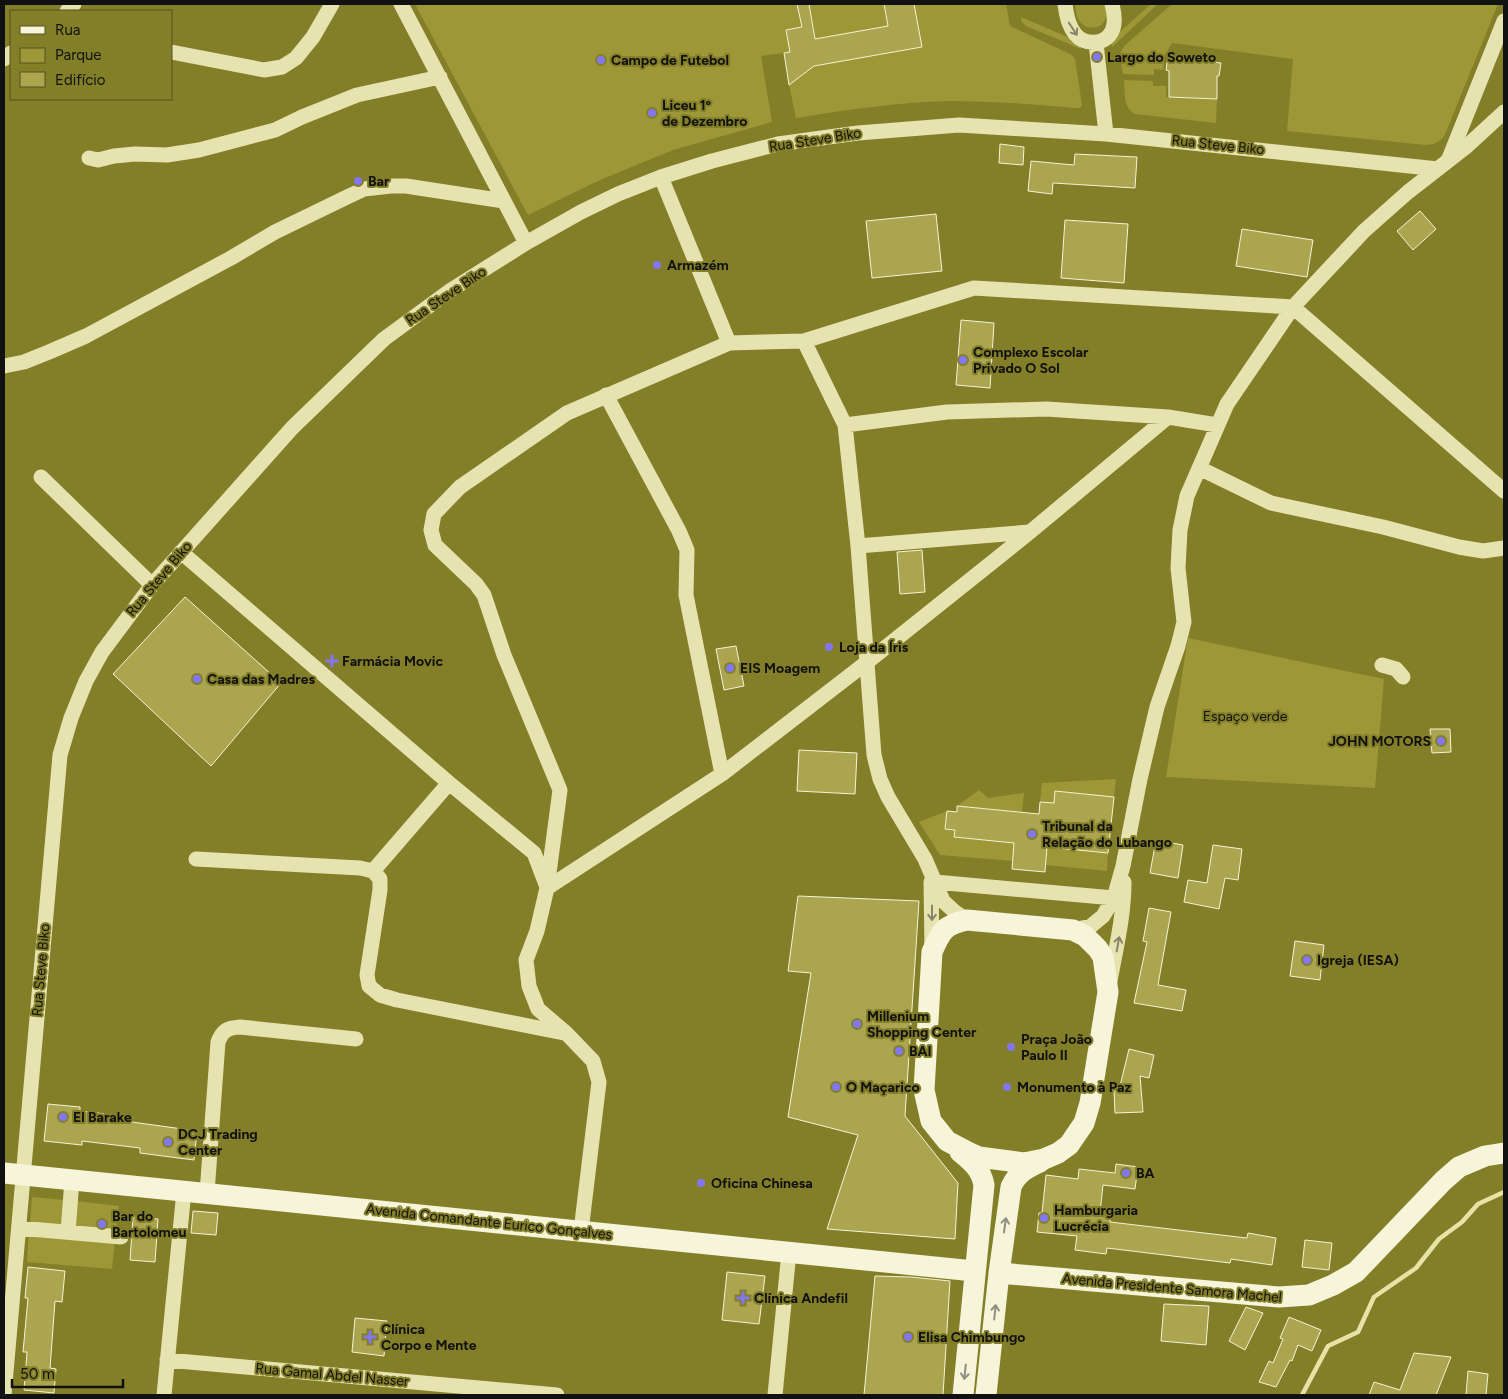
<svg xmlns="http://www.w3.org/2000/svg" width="1508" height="1399" viewBox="0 0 1508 1399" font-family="Figtree,sans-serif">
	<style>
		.green { fill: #9e9738 }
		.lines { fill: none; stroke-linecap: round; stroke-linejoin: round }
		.stream { stroke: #e7e2a5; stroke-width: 4.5 }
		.building { fill: #aba550; stroke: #f6f3d4 }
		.street { stroke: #e7e3b1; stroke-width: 15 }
		.secondary { stroke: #f6f5da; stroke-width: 21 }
		.oneway { stroke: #878469 }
		.oneway2 { stroke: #8f8e80 }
		.poi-dot { fill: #8277ef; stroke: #837e28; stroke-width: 2 }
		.labels { text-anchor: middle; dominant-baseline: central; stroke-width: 4; stroke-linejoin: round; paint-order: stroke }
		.poi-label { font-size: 14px; font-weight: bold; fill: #111; stroke: #837e28; text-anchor: start }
		.street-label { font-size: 14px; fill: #111; stroke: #837e28 }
		.park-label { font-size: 14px; fill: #111; stroke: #837e28 }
	</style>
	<rect width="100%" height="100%" fill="#837e28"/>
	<path class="green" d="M 415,4 L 797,4 L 802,27 L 790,52 L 761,56 L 772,122 L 673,150 L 600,180 L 528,215 Z
		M 809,4 L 884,4 L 888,26 L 815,39 Z
		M 914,4 L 1006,4 L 1010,26 L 1072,55 L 1075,59 L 1082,105 L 1080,108 L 1075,108 C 1033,104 991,101 949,101 C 898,102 847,110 796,118 L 789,85 L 814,66 L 921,47 Z
		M 1075,4 L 1105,4 C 1106,9 1107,15 1105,20 C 1101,29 1088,30 1081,23 C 1076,18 1076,10 1075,4 Z
		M 1151,4 L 1158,4 L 1112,47 L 1112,43 L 1114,37 Z
		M 1172,4 L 1498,4 L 1446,132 C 1441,142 1437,144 1426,145 L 1287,131 L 1293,59 L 1172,43 L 1165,55 L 1163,70 L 1154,69 L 1154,75 L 1123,74 L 1120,54 L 1124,46 Z
		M 1021,17 L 1077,41 L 1081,49 L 1026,26 L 1021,21 Z
		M 1124,80 L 1153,81 L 1153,86 L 1166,86 L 1166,97 L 1217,99 L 1216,123 L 1135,114 C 1123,108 1125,92 1124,80 Z
		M 1188,638 L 1384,679 L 1375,788 L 1166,777 Z
		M 1116,779 L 1114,797 L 1056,791 L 1053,816 L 1040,802 L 1042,783 Z
		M 979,790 L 988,798 L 1024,793 L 1022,812 L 957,806 Z
		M 947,811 L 945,829 L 955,830 L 954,837 L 1014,843 L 1013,861 L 940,855 L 919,822 Z
		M 1047,847 L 1108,853 L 1107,871 L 1046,865 Z
		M 32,1197 L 66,1200 L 63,1227 L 30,1223 Z
		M 76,1201 L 119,1206 L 116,1232 L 73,1227 Z
		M 29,1232 L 115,1240 L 112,1269 L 27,1262 Z"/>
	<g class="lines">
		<path class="stream" d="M 1302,1395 L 1328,1346 L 1358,1332 L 1374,1297 L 1416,1268 L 1439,1239 L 1462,1222 L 1478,1204 L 1504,1192"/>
	</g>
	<path class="building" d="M 797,4 L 809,4 L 815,39 L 888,26 L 884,4 L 914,4 L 922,47 L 814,66 L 789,85 L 784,53 L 790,52 L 786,30 L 802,27 Z
		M 1168,56 L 1221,63 L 1219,76 L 1217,76 L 1217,99 L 1169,97 L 1169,71 L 1166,70 Z
		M 1000,144 L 1024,147 L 1023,165 L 999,163 Z
		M 1075,154 L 1137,157 L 1135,188 L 1053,183 L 1052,194 L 1028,191 L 1031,161 L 1074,165 Z
		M 1420,211 L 1436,229 L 1413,250 L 1397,231 Z
		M 936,214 L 942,271 L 872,278 L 866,221 Z
		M 1065,220 L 1128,224 L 1124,283 L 1061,278 Z
		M 1242,229 L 1313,240 L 1307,277 L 1236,266 Z
		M 961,320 L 994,323 L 990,388 L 956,385 Z
		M 922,550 L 925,592 L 900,594 L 897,552 Z
		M 185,597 L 281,683 L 211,766 L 113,674 Z
		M 736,646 L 744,686 L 724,690 L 716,649 Z
		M 1430,729 L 1450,729 L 1451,752 L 1432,753 Z
		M 799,750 L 857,753 L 855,794 L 797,791 Z
		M 1055,791 L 1114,797 L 1108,853 L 1047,847 L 1045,872 L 1012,869 L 1014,843 L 954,837 L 955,830 L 945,829 L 947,811 L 957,812 L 957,806 L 1039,814 L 1040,802 L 1054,803 Z
		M 1156,840 L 1183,845 L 1178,878 L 1150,873 Z
		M 1213,845 L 1242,849 L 1238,880 L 1225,878 L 1219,909 L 1184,902 L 1188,880 L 1207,883 Z
		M 798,896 L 919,901 L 905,1116 L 958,1183 L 955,1239 L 827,1229 L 858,1135 L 788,1117 L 811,973 L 788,971 Z
		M 1149,908 L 1171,912 L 1158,985 L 1186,990 L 1182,1011 L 1134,1003 L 1147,942 L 1143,941 Z
		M 1295,941 L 1324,945 L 1320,980 L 1290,976 Z
		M 1129,1049 L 1154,1055 L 1149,1078 L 1140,1076 L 1143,1112 L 1115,1113 L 1114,1091 L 1119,1090 Z
		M 48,1104 L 80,1107 L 80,1111 L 133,1117 L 132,1122 L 197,1131 L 194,1160 L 140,1153 L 140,1148 L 82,1141 L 82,1145 L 44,1141 Z
		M 1116,1164 L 1138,1167 L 1135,1189 L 1103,1185 L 1100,1213 L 1111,1215 L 1110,1222 L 1247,1238 L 1248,1233 L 1276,1238 L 1272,1265 L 1231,1259 L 1230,1263 L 1107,1248 L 1106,1254 L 1075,1250 L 1077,1236 L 1037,1232 L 1039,1213 L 1042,1213 L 1046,1175 L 1078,1179 L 1079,1169 L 1115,1173 Z
		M 193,1211 L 218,1213 L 216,1235 L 191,1233 Z
		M 133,1217 L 158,1219 L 155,1262 L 130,1260 Z
		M 1305,1240 L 1332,1243 L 1329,1270 L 1302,1267 Z
		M 28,1267 L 65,1271 L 62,1302 L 55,1301 L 50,1368 L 56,1369 L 54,1393 L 24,1390 L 27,1352 L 23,1352 L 28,1298 L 25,1298 Z
		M 727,1272 L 765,1276 L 759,1324 L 722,1320 Z
		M 875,1276 L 911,1277 L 950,1281 L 943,1395 L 864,1395 Z
		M 1164,1304 L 1209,1306 L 1206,1345 L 1161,1341 Z
		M 1246,1307 L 1263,1313 L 1245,1350 L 1229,1341 Z
		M 1289,1317 L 1321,1330 L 1312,1351 L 1298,1345 L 1292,1361 L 1290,1360 L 1276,1387 L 1259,1382 L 1269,1361 L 1273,1363 L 1283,1339 L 1280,1338 Z
		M 355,1318 L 387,1321 L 384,1356 L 352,1352 Z
		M 1414,1353 L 1451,1357 L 1436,1395 L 1369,1395 L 1374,1382 L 1400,1390 Z
		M 1468,1371 L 1488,1374 L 1486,1395 L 1466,1395 Z"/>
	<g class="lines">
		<path class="street" d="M 401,4 L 526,243
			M 1065,4 C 1066,14 1068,25 1075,34 C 1084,45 1105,46 1112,31 C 1116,23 1114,12 1112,4
			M 67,11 L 74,4
			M 1096,43 L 1106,134
			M 171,52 L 264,70 L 282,67 L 296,58 L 313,37 L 332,4
			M 4,59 L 11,53
			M 89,158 L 98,160 L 114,156 L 135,154 L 167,155 L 199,150 L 275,130 L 302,117 L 357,95 L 440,77
			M 1448,161 L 1504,21
			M 661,177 L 729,343
			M 804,341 L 845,425 L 858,546 L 874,755 L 880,779 L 888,797 L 925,859 L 943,901 L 955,912 L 967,920
			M 4,366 L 24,362 L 49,352 L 86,336 L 231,258 L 275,232 L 345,198 L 364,189 L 391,186 L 406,186 L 504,201
			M 606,395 L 679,531 L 687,550 L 686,595 L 722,774
			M 845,425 L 947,412 L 1046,409 L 1168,417 L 1217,425
			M 1199,468 L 1271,503 L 1383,527 L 1459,547 L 1483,551 L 1504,548
			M 41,477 L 152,585
			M 858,546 L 1030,532
			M 181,552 L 449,783 L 534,853 L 547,887
			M 1382,665 L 1396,669 L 1403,677
			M 196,859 L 360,868 L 373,871 L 380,879 L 380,890 L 367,975 L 369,986 L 380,995 L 397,1000 L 564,1033
			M 373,871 L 449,783
			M 931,882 L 932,949
			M 935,882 L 1114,898
			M 547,888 L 722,774 L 866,663 L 1030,532 L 1168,417
			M 1073,930 L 1091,926 L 1103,916 L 1114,898 L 1123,866 L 1140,779 L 1157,707 L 1178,646 L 1184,622 L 1178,568 L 1180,530 L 1187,496 L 1227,404 L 1293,307 L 1364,231 L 1408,192 L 1467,146 L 1504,112
			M 1110,981 C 1116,948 1124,916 1124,882
			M 207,1193 L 218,1042 C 223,1030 227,1028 240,1027 L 356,1039
			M 19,1228 L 121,1237
			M 581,1231 L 599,1082 L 593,1061 L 566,1033 L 538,1009 L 529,986 L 526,960 L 537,931 L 547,888 L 560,790 L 504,655 L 484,595 L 476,584 L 435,545 L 431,530 L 434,514 L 460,487 L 567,413 L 729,343 L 804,341 L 974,288 L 1293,307 L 1504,491
			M 68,1232 L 72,1180
			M 167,1360 L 557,1395
			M 4,1395 L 60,755 L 71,718 L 86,681 L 102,652 L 152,585 L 292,428 L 384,339 L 451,290 L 526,243 L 581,212 L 618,194 L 661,177 L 712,161 L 778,144 L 858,133 L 959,125 L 1106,134 L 1438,169
			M 164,1395 L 184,1191
			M 775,1395 L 789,1252"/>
		<path class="secondary" d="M 967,920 L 1073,930 L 1085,936 L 1098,949 L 1103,957 L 1108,992 L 1090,1103 L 1084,1123 L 1069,1145 L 1058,1153 L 1044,1159 L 1024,1163 L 979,1157 L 968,1152 L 947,1141 L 931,1121 L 924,1090 L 932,952 C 941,931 944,925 967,920 Z
			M 960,1152 C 972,1162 981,1169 984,1185 L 963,1395
			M 4,1173 L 974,1271
			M 999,1273 L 1279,1297 L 1309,1295 L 1333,1285 L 1356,1272 L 1443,1181 L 1459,1167 L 1485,1156 L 1504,1153
			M 986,1395 L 999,1273 L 1011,1187 C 1017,1173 1027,1168 1040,1162"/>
	</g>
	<defs><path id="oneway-shaft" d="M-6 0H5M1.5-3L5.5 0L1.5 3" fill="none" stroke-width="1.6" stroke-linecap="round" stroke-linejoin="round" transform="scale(1.25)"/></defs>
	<g class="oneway">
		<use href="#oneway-shaft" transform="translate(1073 29) rotate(57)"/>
		<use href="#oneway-shaft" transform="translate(932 913) rotate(90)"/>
		<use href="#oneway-shaft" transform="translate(1118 944) rotate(-80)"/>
	</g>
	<g class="oneway2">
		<use href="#oneway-shaft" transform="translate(1005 1225) rotate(-82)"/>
		<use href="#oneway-shaft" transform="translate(995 1312) rotate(-84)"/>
		<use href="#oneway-shaft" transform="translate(965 1372) rotate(96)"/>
	</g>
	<g class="poi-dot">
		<circle cx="1097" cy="57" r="5"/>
		<circle cx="601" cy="60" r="5"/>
		<circle cx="652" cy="113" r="5"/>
		<circle cx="358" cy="181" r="5"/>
		<circle cx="657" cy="265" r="5"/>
		<circle cx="963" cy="360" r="5"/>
		<circle cx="829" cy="647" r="5"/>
		<path d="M329.5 653.5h5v5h5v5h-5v5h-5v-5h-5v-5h5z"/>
		<circle cx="730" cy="668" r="5"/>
		<circle cx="197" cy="679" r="5"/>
		<circle cx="1441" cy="741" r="5"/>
		<circle cx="1032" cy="834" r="5"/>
		<circle cx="1307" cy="960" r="5"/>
		<circle cx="857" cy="1024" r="5"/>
		<circle cx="1011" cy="1047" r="5"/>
		<circle cx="899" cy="1051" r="5"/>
		<circle cx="836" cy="1087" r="5"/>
		<circle cx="1007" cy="1087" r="5"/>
		<circle cx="63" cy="1117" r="5"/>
		<circle cx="168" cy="1142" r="5"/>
		<circle cx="1126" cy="1173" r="5"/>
		<circle cx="701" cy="1183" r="5"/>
		<circle cx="1044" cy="1218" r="5"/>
		<circle cx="102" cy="1224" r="5"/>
		<path d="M740.5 1290.5h5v5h5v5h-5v5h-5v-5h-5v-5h5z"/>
		<path d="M367.5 1329.5h5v5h5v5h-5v5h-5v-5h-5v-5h5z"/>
		<circle cx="908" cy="1337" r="5"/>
	</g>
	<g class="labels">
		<g class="poi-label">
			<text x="1107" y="57">Largo do Soweto</text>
			<text x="611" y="60">Campo de Futebol</text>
			<text x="662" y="105">Liceu 1º<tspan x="662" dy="16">de Dezembro</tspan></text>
			<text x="368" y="181">Bar</text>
			<text x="667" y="265">Armazém</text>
			<text x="973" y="352">Complexo Escolar<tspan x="973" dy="16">Privado O Sol</tspan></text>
			<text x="839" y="647">Loja da Íris</text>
			<text x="342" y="661">Farmácia Movic</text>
			<text x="740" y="668">EIS Moagem</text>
			<text x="207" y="679">Casa das Madres</text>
			<text x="1431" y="741" text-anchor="end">JOHN MOTORS</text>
			<text x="1042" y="826">Tribunal da<tspan x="1042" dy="16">Relação do Lubango</tspan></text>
			<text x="1317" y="960">Igreja (IESA)</text>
			<text x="867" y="1016">Millenium<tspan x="867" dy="16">Shopping Center</tspan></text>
			<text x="1021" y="1039">Praça João<tspan x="1021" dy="16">Paulo II</tspan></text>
			<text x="909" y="1051">BAI</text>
			<text x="846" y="1087">O Maçarico</text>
			<text x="1017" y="1087">Monumento à Paz</text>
			<text x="73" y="1117">El Barake</text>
			<text x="178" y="1134">DCJ Trading<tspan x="178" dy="16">Center</tspan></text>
			<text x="1136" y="1173">BA</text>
			<text x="711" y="1183">Oficina Chinesa</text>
			<text x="1054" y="1210">Hamburgaria<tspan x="1054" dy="16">Lucrécia</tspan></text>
			<text x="112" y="1216">Bar do<tspan x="112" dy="16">Bartolomeu</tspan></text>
			<text x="754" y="1298">Clínica Andefil</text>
			<text x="381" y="1329">Clínica<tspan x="381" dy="16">Corpo e Mente</tspan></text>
			<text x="918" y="1337">Elisa Chimbungo</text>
		</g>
		<g class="street-label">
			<text transform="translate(815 140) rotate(-9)">Rua Steve Biko</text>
			<text transform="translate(1218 145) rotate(6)">Rua Steve Biko</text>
			<text transform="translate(446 296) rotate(-34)">Rua Steve Biko</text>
			<text transform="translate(159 579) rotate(-50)">Rua Steve Biko</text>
			<text transform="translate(41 970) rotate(-85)">Rua Steve Biko</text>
			<text transform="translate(489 1222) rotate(6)">Avenida Comandante Eurico Gonçalves</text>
			<text transform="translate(1172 1288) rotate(5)">Avenida Presidente Samora Machel</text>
			<text transform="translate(332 1375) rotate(5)">Rua Gamal Abdel Nasser</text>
		</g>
		<g class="park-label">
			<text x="1245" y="716">Espaço verde</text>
		</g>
	</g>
	<rect width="1508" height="1399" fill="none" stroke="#111111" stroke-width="10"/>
	<rect x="10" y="10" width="162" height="90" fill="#837e28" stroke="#55521f"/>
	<rect x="20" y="26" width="25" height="8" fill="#f6f5da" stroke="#55521f"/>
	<text x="55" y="35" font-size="15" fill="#111111">Rua</text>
	<rect x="20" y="48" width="25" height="15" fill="#9e9738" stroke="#55521f"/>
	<text x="55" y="60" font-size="15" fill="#111111">Parque</text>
	<rect x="20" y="72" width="25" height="15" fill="#aba550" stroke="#55521f"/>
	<text x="55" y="85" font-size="15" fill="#111111">Edifício</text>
	<path d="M12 1379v8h111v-8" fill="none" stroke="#111111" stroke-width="2.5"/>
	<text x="20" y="1379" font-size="15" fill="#111111" stroke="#837e28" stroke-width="4" paint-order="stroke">50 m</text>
</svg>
